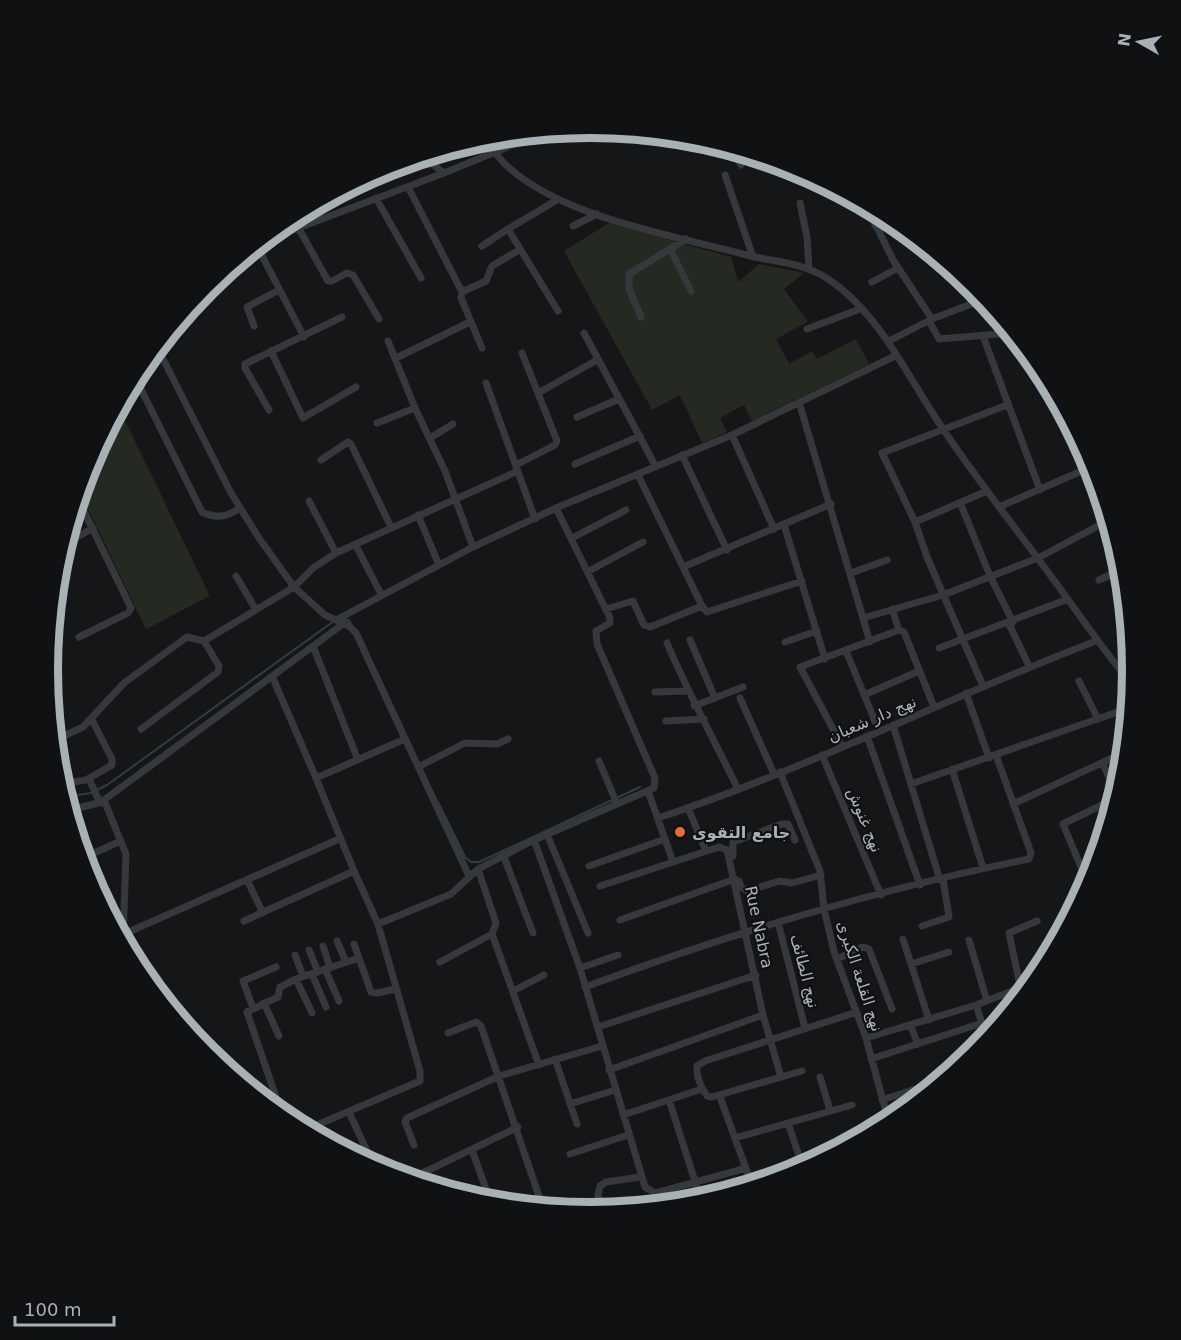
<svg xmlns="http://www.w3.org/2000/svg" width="1181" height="1340" viewBox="0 0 1181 1340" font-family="'DejaVu Sans','Noto Sans Arabic',sans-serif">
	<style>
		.green { fill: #242921 }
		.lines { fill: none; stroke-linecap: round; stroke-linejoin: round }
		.stream { stroke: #2f3e3e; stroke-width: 2 }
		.minor { stroke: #36393b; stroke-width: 7 }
		.poi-dot { fill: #e36c40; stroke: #101112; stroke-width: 2 }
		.labels { text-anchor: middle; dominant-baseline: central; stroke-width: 4.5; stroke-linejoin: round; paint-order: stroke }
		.street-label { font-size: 16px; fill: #a8b2b6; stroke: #101112 }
		.poi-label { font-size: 16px; font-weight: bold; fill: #a8b2b6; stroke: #101112; text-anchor: start }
		.rim { fill: none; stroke: #a8b2b6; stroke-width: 8 }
	</style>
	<rect width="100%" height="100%" fill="#151617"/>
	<path class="green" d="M 609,223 L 731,257 L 738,282 L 759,264 L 804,273 L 784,289 L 808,322 L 776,339 L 789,364 L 812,351 L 817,359 L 856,339 L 869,364 L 752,421 L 744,405 L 720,418 L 727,432 L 702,443 L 680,395 L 652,410 L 564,251 Z
		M 119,408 L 210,596 L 146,629 L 80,492 L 89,462 Z"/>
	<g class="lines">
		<path class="stream" d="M 342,619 L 349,620 L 351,624
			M 65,797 L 91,793 L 107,785 L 334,621
			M 438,802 L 465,857 L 471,862 L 479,862 L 640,787"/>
		<path class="minor" d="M 483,138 C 492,147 498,158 507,166 C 564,218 672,235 747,255 C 773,262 801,262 825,277 C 879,311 908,378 943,429 C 975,477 1011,522 1045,568 C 1074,607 1101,647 1132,685
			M 732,149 L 741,165
			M 423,157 L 444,173
			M 725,175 L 753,257
			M 408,187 L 462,292 L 461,298 L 482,348
			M 833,187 L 838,194 L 852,198
			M 376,198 L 421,278
			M 557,200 L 508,229 L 558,311
			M 800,203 L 807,237 L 809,268
			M 866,205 L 893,260 L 932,319
			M 309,208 L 315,220
			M 573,226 L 597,214
			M 875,226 L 891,218
			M 298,227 L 328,281 L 332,281 L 347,273 L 353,275 L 379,319
			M 261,242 L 444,173 L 544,132
			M 257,246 L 304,337
			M 482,246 L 508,229
			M 670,249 L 691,291
			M 872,282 L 898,268
			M 975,287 L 980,300
			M 462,292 L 486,281 L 492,266 L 519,250
			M 641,317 L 629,289 L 629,274 L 686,239
			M 929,321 L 939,339 L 1012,333
			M 254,326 L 247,307 L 279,290
			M 807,329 L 860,309
			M 584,333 L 656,467
			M 983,336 L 1040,490
			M 388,341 L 415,408 L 445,471 L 473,547
			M 889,341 L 932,319 L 984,299
			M 157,347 L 231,493 L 259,538 L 294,587 L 325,615 L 349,626 L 356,633 L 469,876
			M 271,351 L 303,418 L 356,387
			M 396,358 L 470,322
			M 135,377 L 202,512 C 216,519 228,517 239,508
			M 486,383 L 535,519
			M 540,392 L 597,360
			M 799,402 L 870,642
			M 269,410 L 245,368 L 245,364 L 342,317
			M 577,417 L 619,399
			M 377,423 L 415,408
			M 732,435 L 774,529
			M 430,438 L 453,424
			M 1080,440 L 1090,468
			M 682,455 L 727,550
			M 321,460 L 348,442 L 351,444 L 391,527
			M 575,464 L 640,436
			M 516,465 L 555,445 L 557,441 L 522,353
			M 638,475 L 702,606 L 707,612 L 802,581
			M 78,499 L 131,608 L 128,613 L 79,637
			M 309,501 L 336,553
			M 961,505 L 990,576 L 1013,622
			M 999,507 L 1093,466
			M 418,515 L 439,565
			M 915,522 L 882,453 L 1007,405
			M 784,525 L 825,659
			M 572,538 L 626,510
			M 65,544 L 93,528
			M 355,544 L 381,594
			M 683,567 L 831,504
			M 589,571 L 643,542
			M 851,573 L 887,560
			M 236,576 L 256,610
			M 1099,580 L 1123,569
			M 606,609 L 633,601 L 644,625 L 650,627 L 702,606
			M 892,609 L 899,630 L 904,632 L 934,707
			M 863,618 L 943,595 L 1038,558 L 1109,520
			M 336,620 L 473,547 L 556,508 L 732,435 L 895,356
			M 1009,624 L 1029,666
			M 690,640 L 715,698
			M 204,641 L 294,587 L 313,568 L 336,553 L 518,471
			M 785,642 L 817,631
			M 667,643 C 688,693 714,740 738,789
			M 313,646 L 358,760
			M 939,648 L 1068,599
			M 846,651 L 879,731
			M 272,676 L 316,778
			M 1079,681 L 1098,719
			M 983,686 L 927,557 L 915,522 L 987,491
			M 655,692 L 687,691
			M 966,693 L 989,758
			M 864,695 L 919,671
			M 740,698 L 774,774
			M 694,706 L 743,687
			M 666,721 L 704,719
			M 893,725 L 940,880
			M 867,736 L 920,885
			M 55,740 L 83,727 L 124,683 L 187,637 L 204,641 L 219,666 L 218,672 L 141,729
			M 842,746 L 800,667 L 899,630
			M 822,755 L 881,895
			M 599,761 L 617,804
			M 1103,764 L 1117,795
			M 418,767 L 465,743 L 497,744 L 508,739
			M 952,769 L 983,868
			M 780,772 L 820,871 L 824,909 L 834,952 L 866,1038 L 889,1123
			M 89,779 L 100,803
			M 61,784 L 86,780 L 112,765 L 112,759 L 92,720
			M 911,784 L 1129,708
			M 648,791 L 673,862
			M 1013,804 L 1125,752
			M 688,808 L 706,851
			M 69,810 L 103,802
			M 658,818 C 807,769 949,697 1096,641
			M 547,834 L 588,933
			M 1098,838 L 1104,836
			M 534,840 L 580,968 L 645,1187 L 655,1193 L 746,1168
			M 733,856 L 733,842 L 782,824 L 788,824 L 795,840
			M 504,857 L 533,933
			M 83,858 L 121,841
			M 589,866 L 665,839
			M 478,869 L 496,923 L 492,934 L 539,1065
			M 354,871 L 316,778 L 405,739
			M 247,880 L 263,913
			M 739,881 L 741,887 L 747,891 L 780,881 L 792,883 L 821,875
			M 1088,884 L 1063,824 L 1116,798
			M 600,886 L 719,847 L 727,850 L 763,1015 L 781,1077
			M 620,920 L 735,879
			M 244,921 L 354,871 L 378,924
			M 778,922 L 805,1028
			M 922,926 L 949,917 L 943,879
			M 124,934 L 339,839
			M 903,939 L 929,1020
			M 123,940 L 126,854 L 104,800 L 343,624
			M 969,940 L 987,1001
			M 337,941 L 346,962
			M 354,944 L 371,992 L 378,993 L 395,989
			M 323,946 L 330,968
			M 309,950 L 318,972
			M 295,955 L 303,976
			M 837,959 L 863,947 L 869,949 L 892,1009
			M 440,962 L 492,934
			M 911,964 L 949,952
			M 580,968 L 618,955
			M 325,969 L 339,1001
			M 312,974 L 326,1007
			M 296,979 L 312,1013
			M 585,987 C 729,934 878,889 1029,859 L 1031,853 L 996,755
			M 513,991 L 544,975
			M 1022,995 L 1009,933 L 1037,921
			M 264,1003 L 279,1036
			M 976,1005 L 987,1038
			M 253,1008 L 243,981 L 276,967
			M 910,1025 L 918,1044
			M 598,1027 L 756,975
			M 448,1033 L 476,1022 L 481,1026 L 543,1208
			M 866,1038 L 976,1005 L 1020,988
			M 555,1059 L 577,1124
			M 871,1059 L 982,1023
			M 609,1070 L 763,1015
			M 802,1071 L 712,1097 L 707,1096 C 701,1088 696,1076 697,1066 L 705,1061 L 857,1012
			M 820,1077 L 830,1110
			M 905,1093 L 908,1107
			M 720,1097 L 752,1185
			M 669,1100 L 701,1200
			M 882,1100 L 940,1081
			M 570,1104 L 615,1090
			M 349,1112 L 367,1151
			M 282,1115 L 247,1012 L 278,997 L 280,987 L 296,979 L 359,958
			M 623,1115 L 702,1089
			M 788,1123 L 803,1168
			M 305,1130 L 420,1081 L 420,1071 L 378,924 L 451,894 L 478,869 L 534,840 L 654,788 L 655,778 L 597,644 L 596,631 L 610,623 L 610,618 L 556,508
			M 735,1138 L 852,1105
			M 414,1145 L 405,1122 L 407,1118 L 499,1076 L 602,1046
			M 472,1150 L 491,1203
			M 570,1154 L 628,1135
			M 410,1179 L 518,1127
			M 474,1199 L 488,1192
			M 603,1211 L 598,1195 L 600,1186 L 606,1182 L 640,1177"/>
	</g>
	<circle class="poi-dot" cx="680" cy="832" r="6"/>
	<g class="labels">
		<g class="street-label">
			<text transform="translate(872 719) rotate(-23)">نهج دار شعبان</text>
			<text transform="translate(865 820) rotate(68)">نهج غنوش</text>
			<text transform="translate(759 927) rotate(78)">Rue Nabra</text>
			<text transform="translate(805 971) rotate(76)">نهج الطائف</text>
			<text transform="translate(860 976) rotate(72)">نهج القلعة الكبرى</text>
		</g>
		<g class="poi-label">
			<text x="692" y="832">جامع التقوى</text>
		</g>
	</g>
	<path d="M0 0H1181V1340H0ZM58 670a532 532 0 1 1 1064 0a532 532 0 1 1-1064 0Z" fill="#101112" fill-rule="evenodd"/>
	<path class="rim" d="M58 670a532 532 0 1 1 1064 0a532 532 0 1 1-1064 0Z"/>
	<g transform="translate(1139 42) rotate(279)" stroke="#101112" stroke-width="4.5" paint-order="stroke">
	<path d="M0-4.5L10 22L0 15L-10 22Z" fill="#a8b2b6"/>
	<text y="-9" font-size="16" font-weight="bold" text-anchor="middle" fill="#a8b2b6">N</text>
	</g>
	<path d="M15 1316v9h99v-9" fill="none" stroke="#a8b2b6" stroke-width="3"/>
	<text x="24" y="1316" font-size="18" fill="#a8b2b6" stroke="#101112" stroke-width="4.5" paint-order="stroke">100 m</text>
</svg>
